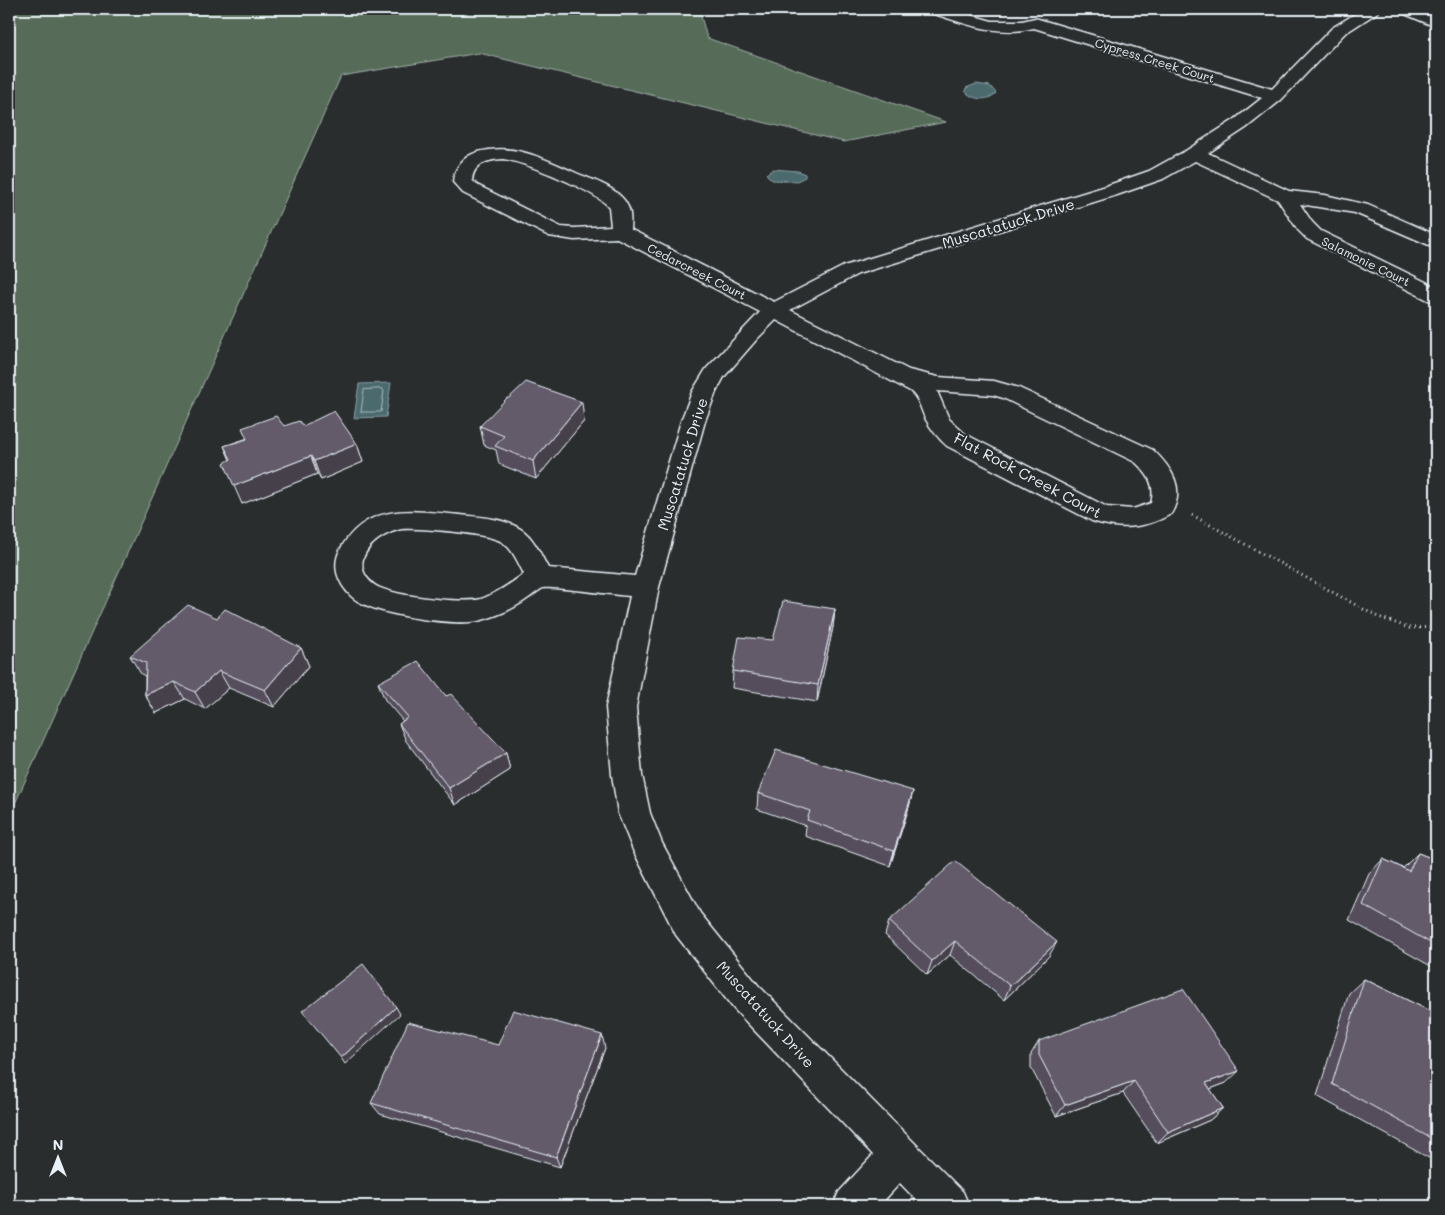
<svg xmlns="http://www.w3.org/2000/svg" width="1445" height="1215" viewBox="0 0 1445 1215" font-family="Mali,sans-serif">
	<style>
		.green { fill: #576c58; stroke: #a0aea8 }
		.water { fill: #4b6a6d; stroke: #8aa0a5 }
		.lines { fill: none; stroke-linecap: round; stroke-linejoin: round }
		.shore { stroke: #a9bbc0; stroke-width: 1 }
		.minor-casing { stroke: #e8f1f8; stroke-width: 3 }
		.path { stroke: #e8f1f8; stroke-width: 3; stroke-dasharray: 1 4; stroke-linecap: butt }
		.minor { fill: #2a2d2e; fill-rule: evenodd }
		.wall { fill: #554d5b; stroke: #e8f1f8 }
		.shaded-wall { fill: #453f4a; stroke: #e8f1f8 }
		.building { fill: #635a6a; stroke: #e8f1f8 }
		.labels { text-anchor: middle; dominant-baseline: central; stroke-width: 4; stroke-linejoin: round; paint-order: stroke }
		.far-street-label { font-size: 12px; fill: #e8f1f8; stroke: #2a2d2e }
		.street-label { font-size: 15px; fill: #e8f1f8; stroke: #2a2d2e }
	</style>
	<rect width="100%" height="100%" fill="#2a2d2e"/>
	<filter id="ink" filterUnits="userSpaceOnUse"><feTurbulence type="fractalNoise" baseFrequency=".02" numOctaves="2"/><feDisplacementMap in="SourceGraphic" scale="10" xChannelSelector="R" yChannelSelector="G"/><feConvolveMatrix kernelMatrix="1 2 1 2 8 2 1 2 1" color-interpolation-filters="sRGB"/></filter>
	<g filter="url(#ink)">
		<path class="green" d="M 9,9 L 699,9 L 707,38 L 946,122 L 844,142 L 479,53 L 341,76 L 9,817 Z"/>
		<path class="water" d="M 976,84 L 990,86 L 996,93 C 988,102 972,100 965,91 L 966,88 Z
			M 773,169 L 798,171 L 805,174 L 805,177 L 797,181 L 772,180 L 766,174 Z
			M 391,383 L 386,417 L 354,418 L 359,384 Z"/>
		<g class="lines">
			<path class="shore" d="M 382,389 L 384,391 L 381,412 L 361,412 L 364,390 Z"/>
			<g class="minor-casing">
				<path id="minor" d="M 925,9 L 949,9 L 992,21 L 1022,21 L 1035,18 L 1272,89 L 1332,28 L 1363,9 L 1381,9 L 1378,12 L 1344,34 L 1281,100 L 1246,128 L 1208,153 L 1289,191 L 1325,195 L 1368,205 L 1436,235 L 1436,248 L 1355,213 L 1300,204 L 1312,222 L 1321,231 L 1436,287 L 1436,301 L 1428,300 L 1307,239 L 1298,230 L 1278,200 L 1195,161 L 1163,179 L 1117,195 L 858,274 L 790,310 L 909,370 L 938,377 L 994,381 L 1019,388 L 1153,450 C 1172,468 1186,489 1171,514 C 1145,529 1120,530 1092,521 L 947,446 C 938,438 931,429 925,418 C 920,407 919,398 910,391 L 776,320 L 757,339 L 724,377 L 716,392 L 705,421 L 659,587 L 636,707 L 642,775 L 650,813 L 662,843 L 700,913 L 758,985 L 963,1192 L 969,1206 L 922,1206 L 900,1183 L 879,1206 L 833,1206 L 839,1192 L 873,1155 L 734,1009 L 676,935 L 633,850 L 618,813 L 612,775 L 606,707 L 630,596 C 617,595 549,586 543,588 C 539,590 534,594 530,597 C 520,604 509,611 497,615 C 489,618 480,621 471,622 C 445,624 370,615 351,596 C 338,583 331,566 341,548 C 368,501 415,511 460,515 C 480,517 505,518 522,530 C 534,538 541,555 548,568 L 635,576 L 681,421 L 692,392 L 706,369 L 760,312 L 617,238 L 574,240 L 549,236 L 463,193 L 453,182 C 454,167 464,156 478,152 C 514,143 542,158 574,172 C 592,180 612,185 624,200 C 631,209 631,218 630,229 L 774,302 L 844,266 L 1103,187 L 1149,171 L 1187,150 L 1234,120 L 1262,98 L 1034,28 C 997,37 963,23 928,12 ZM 503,159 C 525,162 596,191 609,207 L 611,226 L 574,228 L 561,227 L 477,185 L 472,180 C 474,163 488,160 503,159 ZM 937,391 L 993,395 L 1003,398 L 1135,462 C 1148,474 1156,485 1151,503 L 1133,509 L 1107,507 L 965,434 L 949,419 ZM 402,529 C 420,528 487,533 502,542 C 513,549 518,563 524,574 C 511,583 496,594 481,599 C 463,604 387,596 373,584 C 346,561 376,534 402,529 Z
					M 1397,9 L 1418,9 L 1436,16 L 1436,27 L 1400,12 Z"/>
			</g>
			<path class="path" d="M 1192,515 L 1376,616 L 1409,628 L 1436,627"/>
			<use href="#minor" class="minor"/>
		</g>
		<path class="wall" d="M 1255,9 L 1272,9 L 1264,13 Z
			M 584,421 L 536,479 L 499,464 L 496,450 L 484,445 L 480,426 Z
			M 284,426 L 303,426 L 357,444 L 363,462 L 321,480 L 317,474 L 242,504 L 230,460 L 224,446 Z
			M 835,609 L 833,627 L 817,702 L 732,688 L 733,671 L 773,640 Z
			M 217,618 L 301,648 L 309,666 L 274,707 L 229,688 L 205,709 L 185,699 L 156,713 L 145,695 L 145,676 L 141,674 L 130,656 Z
			M 378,683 L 446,696 L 506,753 L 510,770 L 455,805 L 406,741 L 399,724 L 403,721 L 385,700 Z
			M 913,791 L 909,807 L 890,866 L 805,836 L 806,826 L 757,809 L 758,793 Z
			M 1418,853 L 1436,860 L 1436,969 L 1349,920 L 1369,874 L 1383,859 L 1403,868 Z
			M 889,921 L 1049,956 L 1004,1000 L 950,955 L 927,975 L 885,935 Z
			M 1364,979 L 1436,1014 L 1436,1162 L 1317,1096 L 1349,993 Z
			M 1039,1041 L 1226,1083 L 1210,1089 L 1223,1108 L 1210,1120 L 1157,1143 L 1123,1093 L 1056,1116 L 1031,1068 L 1031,1054 Z
			M 498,1045 L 605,1048 L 560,1167 L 380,1114 L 371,1103 Z"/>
		<path class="shaded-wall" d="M 1265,9 L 1272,9 L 1264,13 Z
			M 582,402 L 584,421 L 536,479 L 533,461 Z
			M 357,444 L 363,462 L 321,480 L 314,461 Z
			M 311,456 L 317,474 L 242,504 L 234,486 Z
			M 835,609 L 833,627 L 817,702 L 818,685 Z
			M 301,648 L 309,666 L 274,707 L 265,690 Z
			M 219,671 L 229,688 L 205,709 L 195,692 Z
			M 174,682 L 185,699 L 156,713 L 145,695 Z
			M 506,753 L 510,770 L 455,805 L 449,788 Z
			M 913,791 L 909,807 L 890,866 L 894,851 Z
			M 955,941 L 950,955 L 927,975 L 932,961 Z
			M 1057,942 L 1049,956 L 1004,1000 L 1010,986 Z
			M 396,1007 L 400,1014 L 345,1064 L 341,1058 Z
			M 602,1035 L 605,1048 L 560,1167 L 556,1157 Z
			M 1239,1071 L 1226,1083 L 1194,1095 L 1206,1083 Z
			M 1134,1081 L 1123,1093 L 1056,1116 L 1065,1105 Z
			M 1223,1108 L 1210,1120 L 1157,1143 L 1168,1132 Z"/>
		<path class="building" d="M 526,382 L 582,402 L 533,461 L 495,446 L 504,436 L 480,426 L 507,398 L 509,398 Z
			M 334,411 L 357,444 L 314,461 L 311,456 L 234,486 L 224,463 L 231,459 L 224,446 L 247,439 L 242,428 L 276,416 L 284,426 L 299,421 L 303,426 Z
			M 783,601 L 835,609 L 818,685 L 733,671 L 739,637 L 773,640 Z
			M 188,605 L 217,618 L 225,609 L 301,648 L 265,690 L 219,671 L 195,692 L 174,682 L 145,695 L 146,663 L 130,656 Z
			M 418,661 L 446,696 L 451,694 L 506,753 L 449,788 L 399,724 L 408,717 L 378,683 Z
			M 776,750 L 913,791 L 894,851 L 807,820 L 810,811 L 758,793 Z
			M 1418,853 L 1436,860 L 1436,946 L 1363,905 L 1383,859 L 1409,871 Z
			M 955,861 L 1057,942 L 1010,986 L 955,941 L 932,961 L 889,921 Z
			M 363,964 L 396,1007 L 341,1058 L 302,1011 Z
			M 1364,979 L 1436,1014 L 1436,1141 L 1332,1084 Z
			M 1183,989 L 1239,1071 L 1206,1083 L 1223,1108 L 1168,1132 L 1134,1081 L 1065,1105 L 1039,1055 L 1039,1041 Z
			M 513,1010 L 602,1035 L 556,1157 L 371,1103 L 408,1022 L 498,1045 Z"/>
	</g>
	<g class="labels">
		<g class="far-street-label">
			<text transform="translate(1155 60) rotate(17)">Cypress Creek Court</text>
			<text transform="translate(1366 261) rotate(26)">Salamonie Court</text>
			<text transform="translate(697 271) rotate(27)">Cedarcreek Court</text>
		</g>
		<g class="street-label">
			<text transform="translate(1008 223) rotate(-17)">Muscatatuck Drive</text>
			<text transform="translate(682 464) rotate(-73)">Muscatatuck Drive</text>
			<text transform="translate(1028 475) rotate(28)">Flat Rock Creek Court</text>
			<text transform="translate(766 1014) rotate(48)">Muscatatuck Drive</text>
		</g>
	</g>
	<rect width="1445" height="1215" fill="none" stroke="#2a2d2e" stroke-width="30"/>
	<rect x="15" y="15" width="1415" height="1185" fill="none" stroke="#e8f1f8" stroke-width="2" filter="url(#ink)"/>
	<g transform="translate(58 1158)" stroke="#2a2d2e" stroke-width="4" paint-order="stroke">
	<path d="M0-4L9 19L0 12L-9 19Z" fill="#e8f1f8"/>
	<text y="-8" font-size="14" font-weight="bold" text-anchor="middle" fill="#e8f1f8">N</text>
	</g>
</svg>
